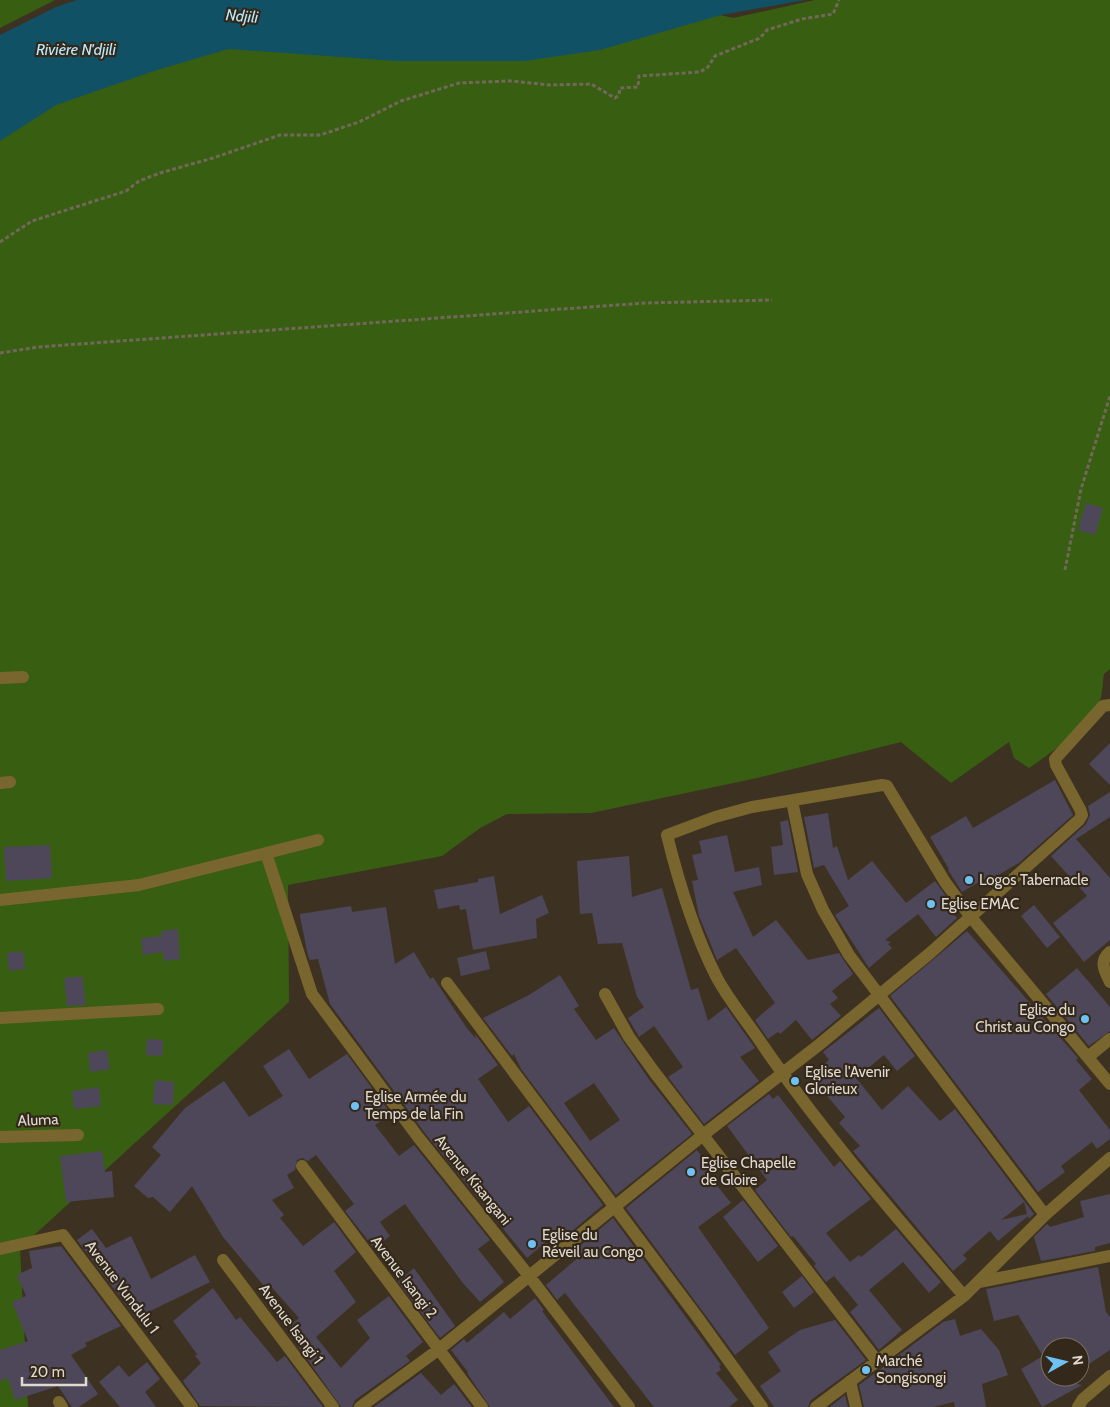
<svg xmlns="http://www.w3.org/2000/svg" width="1110" height="1407" viewBox="0 0 1110 1407" font-family="Cabin,sans-serif">
	<style>
		.green { fill: #385f11 }
		.water { fill: #115165 }
		.building { fill: #4d4759; fill-rule: evenodd }
		.lines { fill: none; stroke-linecap: round; stroke-linejoin: round }
		.path { stroke: #72685a; stroke-width: 3; stroke-dasharray: 4 2.5; stroke-linecap: butt }
		.minor { stroke: #79662e; stroke-width: 12 }
		.poi-dot { fill: #6ec2f3; stroke: #332819; stroke-width: 2 }
		.labels { text-anchor: middle; dominant-baseline: central; stroke-width: 4.5; stroke-linejoin: round; paint-order: stroke }
		.poi-label { font-size: 15px; fill: #e0d9d0; stroke: #332819; text-anchor: start }
		.street-label { font-size: 15px; fill: #e0d9d0; stroke: #332819 }
		.water-label { font-size: 16px; font-style: italic; fill: #b7e9fd; stroke: #332819 }
	</style>
	<rect width="100%" height="100%" fill="#3d3222"/>
	<path class="green" d="M 0,0 L 55,0 L 0,28 Z
		M 815,0 L 1110,0 L 1110,669 L 1104,674 C 1102,684 1103,696 1098,705 C 1089,726 1048,755 1029,768 L 1014,758 L 1009,742 L 951,783 L 901,742 L 757,778 L 591,813 L 507,814 L 480,828 L 442,856 L 288,885 L 289,1002 L 20,1248 L 28,1407 L 0,1407 L 0,135 L 74,88 L 172,54 L 694,9 L 733,18 Z"/>
	<path class="water" d="M 77,0 L 805,0 L 721,15 L 600,50 L 525,61 L 396,61 L 228,49 L 154,71 L 56,105 L 0,141 L 0,35 L 56,7 Z"/>
	<path class="building" d="M 1086,503 L 1103,508 L 1095,535 L 1078,530 Z
		M 1110,743 L 1110,785 L 1089,764 Z
		M 1055,780 L 1073,815 L 1019,863 L 986,882 L 984,879 L 962,892 L 948,870 L 949,869 L 930,837 L 966,816 L 973,828 Z
		M 1110,792 L 1110,817 L 1076,839 L 1110,878 L 1110,940 L 1084,962 L 1053,923 L 1087,896 L 1051,856 L 1086,824 L 1090,815 L 1088,806 Z
		M 828,813 L 833,848 L 837,846 L 848,880 L 872,861 L 906,903 L 935,881 L 954,907 L 951,910 L 957,918 L 936,937 L 918,914 L 885,940 L 891,942 L 888,944 L 892,948 L 869,968 L 835,915 L 849,906 L 824,865 L 814,868 L 804,817 Z
		M 788,820 L 798,872 L 774,875 L 771,847 L 783,845 L 780,822 Z
		M 727,835 L 735,872 L 759,867 L 762,885 L 733,892 L 753,937 L 776,920 L 808,960 L 839,953 L 853,974 L 832,991 L 838,998 L 830,1004 L 841,1016 L 812,1040 L 796,1020 L 780,1034 L 778,1032 L 768,1039 L 755,1020 L 775,1003 L 736,948 L 717,960 L 709,940 L 699,916 L 692,881 L 698,880 L 692,855 L 702,853 L 699,841 Z
		M 50,845 L 52,878 L 6,881 L 4,847 Z
		M 629,856 L 632,897 L 662,888 L 691,990 L 698,988 L 708,1021 L 726,1007 L 755,1048 L 740,1057 L 759,1081 L 704,1124 L 668,1077 L 683,1067 L 654,1026 L 639,1037 L 628,1018 L 644,1007 L 637,997 L 622,943 L 598,944 L 592,913 L 580,914 L 577,861 Z
		M 494,876 L 500,914 L 542,895 L 549,913 L 536,919 L 537,938 L 473,950 L 466,909 L 460,910 L 459,905 L 438,909 L 434,890 L 478,882 L 478,879 Z
		M 1034,905 L 1060,937 L 1047,948 L 1021,916 Z
		M 351,906 L 352,912 L 386,907 L 395,964 L 414,952 L 430,979 L 433,977 L 466,1027 L 476,1039 L 475,1034 L 498,1065 L 478,1079 L 508,1122 L 529,1106 L 603,1205 L 565,1237 L 560,1230 L 527,1258 L 424,1132 L 330,1004 L 318,959 L 310,960 L 308,956 L 300,916 L 300,914 Z
		M 178,929 L 180,959 L 164,961 L 163,952 L 143,955 L 141,938 L 162,936 L 161,931 Z
		M 967,931 L 1078,1058 L 1076,1060 L 1092,1079 L 1079,1090 L 1110,1130 L 1110,1139 L 1097,1149 L 1092,1142 L 1061,1166 L 1065,1172 L 1038,1192 L 890,996 Z
		M 23,951 L 25,969 L 9,971 L 7,953 Z
		M 486,951 L 490,969 L 461,976 L 457,958 Z
		M 1077,968 L 1110,1007 L 1110,1031 L 1089,1046 L 1046,994 Z
		M 560,975 L 579,1006 L 574,1009 L 596,1040 L 614,1028 L 648,1078 L 692,1134 L 616,1195 L 521,1069 L 514,1054 L 512,1056 L 483,1018 L 529,995 ZM 594,1083 L 620,1120 L 590,1141 L 564,1103 Z
		M 82,976 L 86,1005 L 67,1006 L 64,978 Z
		M 879,1008 L 915,1056 L 897,1071 L 884,1055 L 856,1078 L 882,1110 L 908,1086 L 940,1121 L 955,1109 L 1034,1214 L 1029,1219 L 1028,1216 L 998,1241 L 990,1231 L 963,1255 L 967,1259 L 953,1271 L 853,1151 L 860,1146 L 839,1123 L 845,1117 L 810,1076 L 829,1060 L 823,1052 ZM 1024,1202 L 1027,1214 L 1001,1220 Z
		M 147,1039 L 163,1040 L 162,1056 L 146,1055 Z
		M 289,1049 L 309,1079 L 347,1054 L 391,1114 L 375,1125 L 399,1156 L 414,1145 L 490,1240 L 478,1249 L 504,1282 L 480,1302 L 462,1282 L 405,1204 L 380,1222 L 390,1236 L 374,1248 L 345,1211 L 354,1204 L 316,1155 L 308,1161 L 302,1158 L 297,1160 L 295,1170 L 287,1175 L 294,1188 L 272,1200 L 284,1215 L 280,1218 L 303,1246 L 334,1222 L 356,1252 L 334,1271 L 356,1302 L 316,1337 L 341,1368 L 370,1338 L 357,1320 L 389,1296 L 423,1342 L 406,1356 L 410,1361 L 355,1400 L 352,1407 L 341,1407 L 298,1346 L 303,1342 L 290,1326 L 299,1318 L 268,1283 L 264,1286 L 223,1237 L 192,1186 L 170,1212 L 153,1197 L 148,1198 L 134,1186 L 161,1155 L 152,1147 L 185,1108 L 224,1081 L 249,1117 L 283,1096 L 263,1066 Z
		M 107,1050 L 110,1069 L 90,1072 L 88,1053 Z
		M 155,1080 L 174,1082 L 173,1105 L 153,1104 Z
		M 99,1087 L 101,1106 L 74,1109 L 72,1091 Z
		M 769,1094 L 773,1099 L 778,1095 L 834,1167 L 840,1161 L 871,1199 L 826,1233 L 850,1262 L 859,1255 L 861,1257 L 896,1229 L 941,1282 L 929,1293 L 903,1262 L 869,1290 L 902,1330 L 879,1350 L 850,1312 L 858,1305 L 834,1276 L 826,1282 L 814,1266 L 816,1264 L 793,1236 L 791,1237 L 755,1190 L 767,1180 L 727,1126 Z
		M 697,1150 L 712,1170 L 707,1173 L 731,1203 L 698,1227 L 769,1328 L 735,1355 L 626,1208 Z
		M 102,1151 L 105,1172 L 112,1171 L 114,1197 L 66,1202 L 60,1156 Z
		M 1110,1194 L 1110,1243 L 1095,1247 L 1095,1251 L 1041,1261 L 1034,1237 L 1047,1224 L 1050,1227 L 1084,1217 L 1080,1201 Z
		M 743,1200 L 778,1246 L 758,1262 L 723,1217 Z
		M 613,1218 L 721,1365 L 719,1366 L 721,1370 L 716,1373 L 738,1400 L 729,1407 L 654,1407 L 565,1293 L 557,1300 L 546,1285 L 580,1256 L 575,1250 Z
		M 92,1229 L 106,1248 L 131,1236 L 151,1279 L 195,1255 L 210,1282 L 136,1318 L 77,1240 Z
		M 61,1246 L 121,1326 L 85,1343 L 87,1346 L 71,1355 L 98,1394 L 79,1407 L 72,1407 L 58,1386 L 15,1400 L 8,1378 L 0,1381 L 0,1350 L 28,1341 L 12,1302 L 26,1296 L 17,1275 L 32,1268 L 29,1251 Z
		M 1098,1267 L 1106,1312 L 1110,1317 L 1110,1350 L 1080,1370 L 1080,1347 L 1050,1347 L 1050,1377 L 1071,1377 L 1064,1381 L 1082,1385 L 1042,1407 L 1021,1369 L 1043,1356 L 1018,1315 L 994,1321 L 986,1289 Z
		M 414,1268 L 455,1326 L 440,1338 L 398,1282 Z
		M 802,1276 L 814,1292 L 794,1308 L 782,1292 Z
		M 213,1288 L 236,1320 L 240,1317 L 277,1362 L 285,1356 L 323,1407 L 200,1406 L 183,1381 L 201,1363 L 195,1356 L 197,1354 L 173,1321 Z
		M 535,1298 L 544,1310 L 542,1311 L 614,1407 L 490,1407 L 467,1373 L 468,1372 L 451,1350 L 464,1339 L 467,1343 L 504,1312 L 510,1319 Z
		M 955,1319 L 960,1336 L 981,1329 L 999,1350 L 1008,1375 L 982,1384 L 986,1407 L 955,1407 L 954,1402 L 933,1407 L 864,1407 L 859,1385 L 943,1322 Z
		M 835,1320 L 866,1360 L 811,1400 L 808,1407 L 774,1407 L 760,1386 L 781,1371 L 768,1352 L 800,1330 Z
		M 147,1362 L 160,1379 L 145,1392 L 156,1407 L 120,1407 L 99,1382 L 119,1365 L 129,1377 Z
		M 421,1373 L 441,1395 L 454,1384 L 472,1407 L 374,1407 Z
		M 845,1395 L 848,1407 L 830,1407 Z"/>
	<g class="lines">
		<path class="path" d="M 0,242 L 32,221 L 126,191 L 139,181 L 160,173 L 213,158 L 280,135 L 320,135 L 359,122 L 401,101 L 459,83 L 511,81 L 550,85 L 591,84 L 615,98 L 619,95 L 620,88 L 638,87 L 639,76 L 700,72 L 708,67 L 715,56 L 760,38 L 767,30 L 802,19 L 833,14 L 839,0
			M 0,353 L 38,347 L 645,303 L 772,300
			M 1065,570 L 1081,489 L 1110,396"/>
		<path class="minor" d="M 0,678 L 23,677
			M 0,783 L 10,782
			M 792,801 L 807,874 L 823,910 L 849,955 L 1045,1215
			M 266,853 L 312,994 L 418,1137 L 529,1276 L 629,1407
			M 0,900 L 139,885 L 318,840
			M 1110,952 C 1099,961 1104,970 1110,982
			M 447,983 L 698,1318 L 762,1407
			M 605,994 L 629,1037 L 655,1073 L 877,1361
			M 0,1018 L 158,1009
			M 1088,1057 L 1110,1039
			M 0,1137 L 78,1135
			M 302,1166 L 482,1407
			M 0,1249 L 63,1235 L 192,1407
			M 223,1260 L 333,1407
			M 979,1282 L 1110,1256
			M 964,1296 C 895,1215 825,1135 764,1047 C 749,1024 730,1002 717,978 C 694,933 679,884 667,835 L 715,817 L 752,807 L 882,785 L 887,786 L 945,882 L 970,916 L 1110,1084
			M 850,1381 L 856,1407
			M 59,1402 L 62,1407
			M 360,1407 L 438,1350 L 703,1135 L 820,1044 L 929,954 L 1079,820 L 1082,815 L 1080,809 L 1056,765 L 1055,759 L 1103,706 L 1110,705
			M 816,1407 L 964,1296 L 1045,1215 L 1110,1158
			M 1078,1407 L 1083,1399 L 1110,1376"/>
	</g>
	<g class="poi-dot">
		<circle cx="969" cy="880" r="5"/>
		<circle cx="931" cy="904" r="5"/>
		<circle cx="1085" cy="1019" r="5"/>
		<circle cx="795" cy="1081" r="5"/>
		<circle cx="355" cy="1106" r="5"/>
		<circle cx="691" cy="1172" r="5"/>
		<circle cx="532" cy="1244" r="5"/>
		<circle cx="866" cy="1370" r="5"/>
	</g>
	<g class="labels">
		<g class="poi-label">
			<text x="979" y="880">Logos Tabernacle</text>
			<text x="941" y="904">Eglise EMAC</text>
			<text x="1075" y="1010" text-anchor="end">Eglise du<tspan x="1075" dy="17">Christ au Congo</tspan></text>
			<text x="805" y="1072">Eglise l'Avenir<tspan x="805" dy="17">Glorieux</tspan></text>
			<text x="365" y="1097">Eglise Armée du<tspan x="365" dy="17">Temps de la Fin</tspan></text>
			<text x="701" y="1163">Eglise Chapelle<tspan x="701" dy="17">de Gloire</tspan></text>
			<text x="542" y="1235">Eglise du<tspan x="542" dy="17">Réveil au Congo</tspan></text>
			<text x="876" y="1361">Marché<tspan x="876" dy="17">Songisongi</tspan></text>
		</g>
		<g class="street-label">
			<text transform="translate(38 1120) rotate(-2)">Aluma</text>
			<text transform="translate(473 1180) rotate(51)">Avenue Kisangani</text>
			<text transform="translate(404 1277) rotate(53)">Avenue Isangi 2</text>
			<text transform="translate(122 1287) rotate(53)">Avenue Vundulu 1</text>
			<text transform="translate(291 1324) rotate(53)">Avenue Isangi 1</text>
		</g>
		<g class="water-label">
			<text transform="translate(242 16) rotate(5)">Ndjili</text>
			<text x="76" y="49">Rivière N'djili</text>
		</g>
	</g>
	<g transform="translate(1065 1362) rotate(82)"><circle r="24" fill="#332819" stroke="#786f62"/>
	<path d="M0-4L9 19L0 12L-9 19Z" fill="#6ec2f3"/>
	<text y="-8" font-size="14" font-weight="bold" text-anchor="middle" fill="#e0d9d0">N</text>
	</g>
	<path d="M22 1377v8h64v-8" fill="none" stroke="#e0d9d0" stroke-width="2.5"/>
	<text x="30" y="1377" font-size="15" fill="#e0d9d0" stroke="#332819" stroke-width="4" paint-order="stroke">20 m</text>
</svg>
